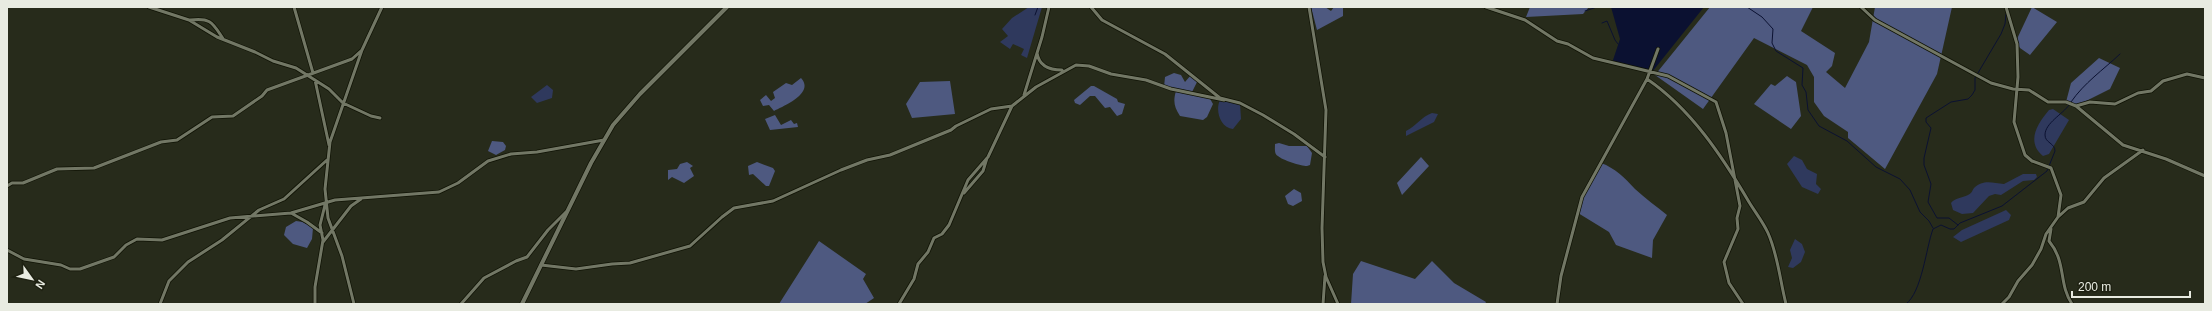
<svg xmlns="http://www.w3.org/2000/svg" width="2212" height="311" viewBox="0 0 2212 311" font-family="Arial,sans-serif">
	<style>
		.green { fill: #2f395d }
		.forest { fill: #4e5980 }
		.water { fill: #0b1131 }
		.lines { fill: none; stroke-linecap: round; stroke-linejoin: round }
		.stream { stroke: #0b1131; stroke-width: 1 }
		.minor-casing { stroke: #101305; stroke-width: 4.5 }
		.tertiary-casing { stroke: #101305; stroke-width: 5.5 }
		.minor { stroke: #727765; stroke-width: 3 }
		.tertiary { stroke: #727765; stroke-width: 4 }
	</style>
	<rect width="100%" height="100%" fill="#272b1b"/>
	<path class="green" d="M 1029,7 L 1042,7 L 1027,58 L 1021,55 L 1024,49 L 1013,44 L 1010,49 L 1000,42 L 1008,36 L 1002,29 L 1012,18 Z
		M 547,85 L 553,90 L 552,98 L 537,103 L 531,97 Z
		M 1220,100 L 1240,103 L 1241,119 L 1233,129 C 1220,128 1215,110 1220,100 Z
		M 2053,109 L 2069,120 L 2049,154 L 2043,156 C 2026,142 2037,124 2049,110 Z
		M 1432,113 L 1438,114 L 1434,122 L 1406,136 L 1406,131 C 1416,126 1421,117 1432,113 Z
		M 1794,156 L 1802,160 L 1807,169 L 1817,174 L 1816,184 L 1821,189 L 1818,194 L 1802,187 L 1787,164 Z
		M 2023,174 L 2036,174 L 2037,177 L 2034,180 L 2023,181 L 2001,195 L 1995,194 L 1989,196 L 1973,213 L 1962,214 L 1953,210 L 1951,203 C 1955,198 1962,198 1968,195 C 1972,193 1972,191 1974,188 C 1983,179 1993,183 2004,184 Z
		M 2006,210 L 2011,215 L 2009,220 L 1961,242 L 1953,237 L 1962,230 Z
		M 1795,239 L 1802,244 L 1805,252 L 1801,262 L 1793,268 L 1788,267 L 1792,258 L 1790,250 Z"/>
	<path class="forest" d="M 1311,7 L 1325,7 L 1331,11 L 1334,7 L 1343,7 L 1343,16 L 1317,30 Z
		M 1530,7 L 1589,7 L 1583,14 L 1526,17 Z
		M 1710,7 L 1813,7 L 1801,31 L 1835,53 L 1832,66 L 1826,72 L 1845,88 L 1869,42 L 1875,7 L 1952,7 L 1937,74 L 1885,169 L 1848,138 L 1848,132 L 1824,116 L 1814,102 L 1814,77 L 1807,65 L 1754,38 L 1703,109 L 1655,75 Z
		M 2032,7 L 2057,22 L 2030,55 L 2020,48 L 2016,41 Z
		M 2099,58 L 2120,68 L 2110,89 L 2076,106 L 2066,102 L 2071,83 Z
		M 1174,73 L 1181,75 L 1185,82 L 1191,75 L 1198,80 L 1191,94 L 1209,97 L 1213,104 L 1207,117 L 1203,120 L 1180,116 C 1174,107 1173,101 1176,91 L 1164,87 L 1165,77 Z
		M 1787,76 L 1796,82 L 1801,116 L 1791,129 L 1754,104 L 1771,84 L 1775,86 Z
		M 801,78 C 815,93 784,106 774,111 L 769,105 L 763,106 L 760,100 L 766,95 L 771,101 L 775,98 L 773,92 L 786,83 L 792,85 Z
		M 950,81 L 955,114 L 912,118 L 906,104 L 920,82 Z
		M 1091,86 L 1094,86 L 1117,99 L 1118,102 L 1125,104 L 1122,114 L 1117,116 L 1110,107 L 1105,108 L 1095,96 L 1090,96 L 1080,105 L 1075,103 L 1074,100 Z
		M 775,115 L 781,125 L 791,120 L 794,124 L 797,123 L 798,127 L 770,130 L 765,119 Z
		M 492,141 L 503,142 L 506,146 L 505,150 L 496,155 L 488,151 Z
		M 1279,143 L 1289,146 L 1307,146 L 1312,153 L 1310,165 L 1307,166 C 1301,166 1282,160 1278,156 C 1274,154 1275,148 1275,144 Z
		M 1421,157 L 1429,166 L 1402,195 L 1397,183 Z
		M 687,162 L 693,166 L 690,168 L 694,176 L 684,183 L 672,177 L 668,180 L 668,170 L 677,169 L 680,164 Z
		M 757,162 L 773,168 L 775,171 L 769,186 L 766,186 L 753,174 L 749,175 L 748,166 Z
		M 1601,163 C 1615,168 1625,178 1635,189 C 1645,198 1657,207 1667,215 L 1653,240 L 1652,258 L 1616,245 L 1609,232 L 1578,213 L 1582,197 Z
		M 1294,189 L 1301,193 L 1302,201 L 1293,206 L 1288,204 L 1285,196 Z
		M 296,221 L 303,222 L 313,228 L 312,239 L 307,248 L 293,244 L 284,235 L 286,227 Z
		M 819,241 L 866,274 L 863,279 L 874,298 L 865,304 L 779,304 Z
		M 1361,261 L 1415,279 L 1432,261 L 1454,283 L 1486,302 L 1485,304 L 1351,304 L 1353,274 Z"/>
	<path class="water" d="M 1611,7 L 1704,7 L 1652,72 L 1612,63 L 1620,39 Z"/>
	<g class="lines">
		<path class="stream" d="M 1747,7 L 1762,17 L 1773,29 L 1772,43 L 1776,51 L 1803,68 L 1802,85 L 1806,92 L 1808,110 L 1819,126 L 1847,141 L 1876,167 L 1900,179 L 1910,190 L 1920,212 L 1929,221 L 1933,228
			M 1585,11 L 1597,7
			M 1035,15 L 1038,7
			M 1602,23 L 1607,21 L 1615,40 L 1618,44
			M 2071,102 C 2084,83 2103,70 2120,54
			M 1958,225 L 1949,218 L 1937,218 L 1928,202 L 1931,184 L 1924,165 L 1924,158 L 1931,128 L 1926,122 L 1926,118 L 1951,102 L 1968,99 L 1972,95 L 1975,90 L 1975,78 L 2001,34 L 2005,24 L 2006,14
			M 1906,304 C 1922,292 1926,248 1933,229 L 1941,225 L 1950,229 L 1954,229 L 1960,223 L 2002,206 L 2047,171 L 2055,151 C 2055,143 2045,143 2045,135 C 2045,123 2063,114 2069,105"/>
		<g class="minor-casing">
			<path id="minor" d="M 149,7 L 189,20 L 217,37 L 255,52 L 273,61 L 296,68 L 329,89 L 343,103 L 371,116 L 380,118
				M 294,7 L 313,73
				M 1091,7 L 1102,20 L 1165,54 L 1220,98 L 1240,103 L 1263,115 L 1294,134 L 1325,157
				M 1309,7 L 1326,110 L 1322,228 L 1323,262 L 1326,277 L 1338,304
				M 1486,7 L 1525,20 L 1557,41 L 1568,44 L 1593,58 L 1668,76 L 1716,102 L 1726,133 L 1740,206 L 1737,218 L 1738,229 L 1724,262 L 1729,283 L 1743,304
				M 1861,7 L 1875,20 L 1991,83 L 2013,89 L 2029,90 L 2048,102 L 2066,102 L 2076,106 L 2123,145 L 2166,159 L 2205,176
				M 2006,7 L 2017,44 L 2018,77 L 2014,122 L 2025,155 L 2032,161 L 2051,168 L 2061,195 L 2058,217
				M 190,20 C 212,17 213,24 224,40
				M 1037,53 C 1039,66 1049,70 1062,70
				M 1647,79 L 1658,49
				M 315,80 L 329,145
				M 1024,95 L 1042,37 L 1049,7
				M 2076,106 L 2090,102 L 2115,104 L 2138,93 L 2151,91 L 2163,81 L 2187,74 L 2205,78
				M 7,186 L 12,183 L 23,183 L 57,169 L 94,168 L 161,142 L 177,140 L 212,117 L 233,116 L 262,96 L 267,90 L 352,59 L 362,50
				M 964,193 L 983,171 L 987,158
				M 291,213 L 307,222 L 322,233
				M 2051,229 L 2049,241 C 2067,263 2058,283 2072,304
				M 323,242 L 351,206 L 361,199
				M 7,250 L 24,259 L 61,265 L 70,269 L 80,269 L 114,257 L 126,245 L 137,239 L 162,240 L 230,218 L 291,213 L 335,200 L 439,192 L 458,183 L 488,161 L 511,154 L 537,152 L 604,140
				M 541,265 L 576,269 L 612,264 L 630,263 L 690,246 L 722,217 L 734,208 L 773,201 L 841,170 L 867,160 L 890,155 L 951,130 L 956,126 L 991,109 L 1012,106 L 1036,87 L 1076,65 L 1089,66 L 1111,74 L 1146,80 L 1171,89 L 1224,100
				M 160,304 L 169,281 L 188,262 L 222,240 L 259,210 L 284,199 L 327,160
				M 315,304 L 315,287 L 323,240 L 320,225 L 325,205
				M 354,304 L 342,256 L 328,218 L 325,189 L 330,142 L 362,50 L 382,7
				M 461,304 L 484,278 L 516,261 L 527,257 L 548,230 L 566,212
				M 899,304 L 914,279 L 918,264 L 928,252 L 934,238 L 942,234 L 949,225 L 968,180 L 988,157 L 1012,106
				M 1323,304 L 1325,276
				M 1557,304 L 1561,276 L 1582,197 L 1647,79 C 1691,109 1722,156 1749,202 C 1755,212 1763,222 1768,233 C 1778,255 1780,281 1786,304
				M 2002,304 L 2009,297 L 2018,281 L 2032,265 L 2041,249 L 2046,234 L 2058,217 L 2068,208 L 2084,202 L 2104,178 L 2143,150"/>
		</g>
		<g class="tertiary-casing">
			<path id="tertiary" d="M 522,304 L 591,163 L 613,125 L 640,94 L 727,7"/>
		</g>
		<use href="#minor" class="minor"/>
		<use href="#tertiary" class="tertiary"/>
	</g>
	<rect width="2212" height="311" fill="none" stroke="#e8ebe1" stroke-width="16"/>
	<g transform="translate(32 279) rotate(123)" stroke="#1e2112" stroke-width="3" paint-order="stroke">
	<path d="M0-3L7 15L0 10L-7 15Z" fill="#e8ebe1"/>
	<text y="-6" font-size="11" font-weight="bold" text-anchor="middle" fill="#e8ebe1">N</text>
	</g>
	<path d="M2072 291v6h118v-6" fill="none" stroke="#e8ebe1" stroke-width="2"/>
	<text x="2078" y="291" font-size="12" fill="#e8ebe1" stroke="#1e2112" stroke-width="3" paint-order="stroke">200 m</text>
</svg>
